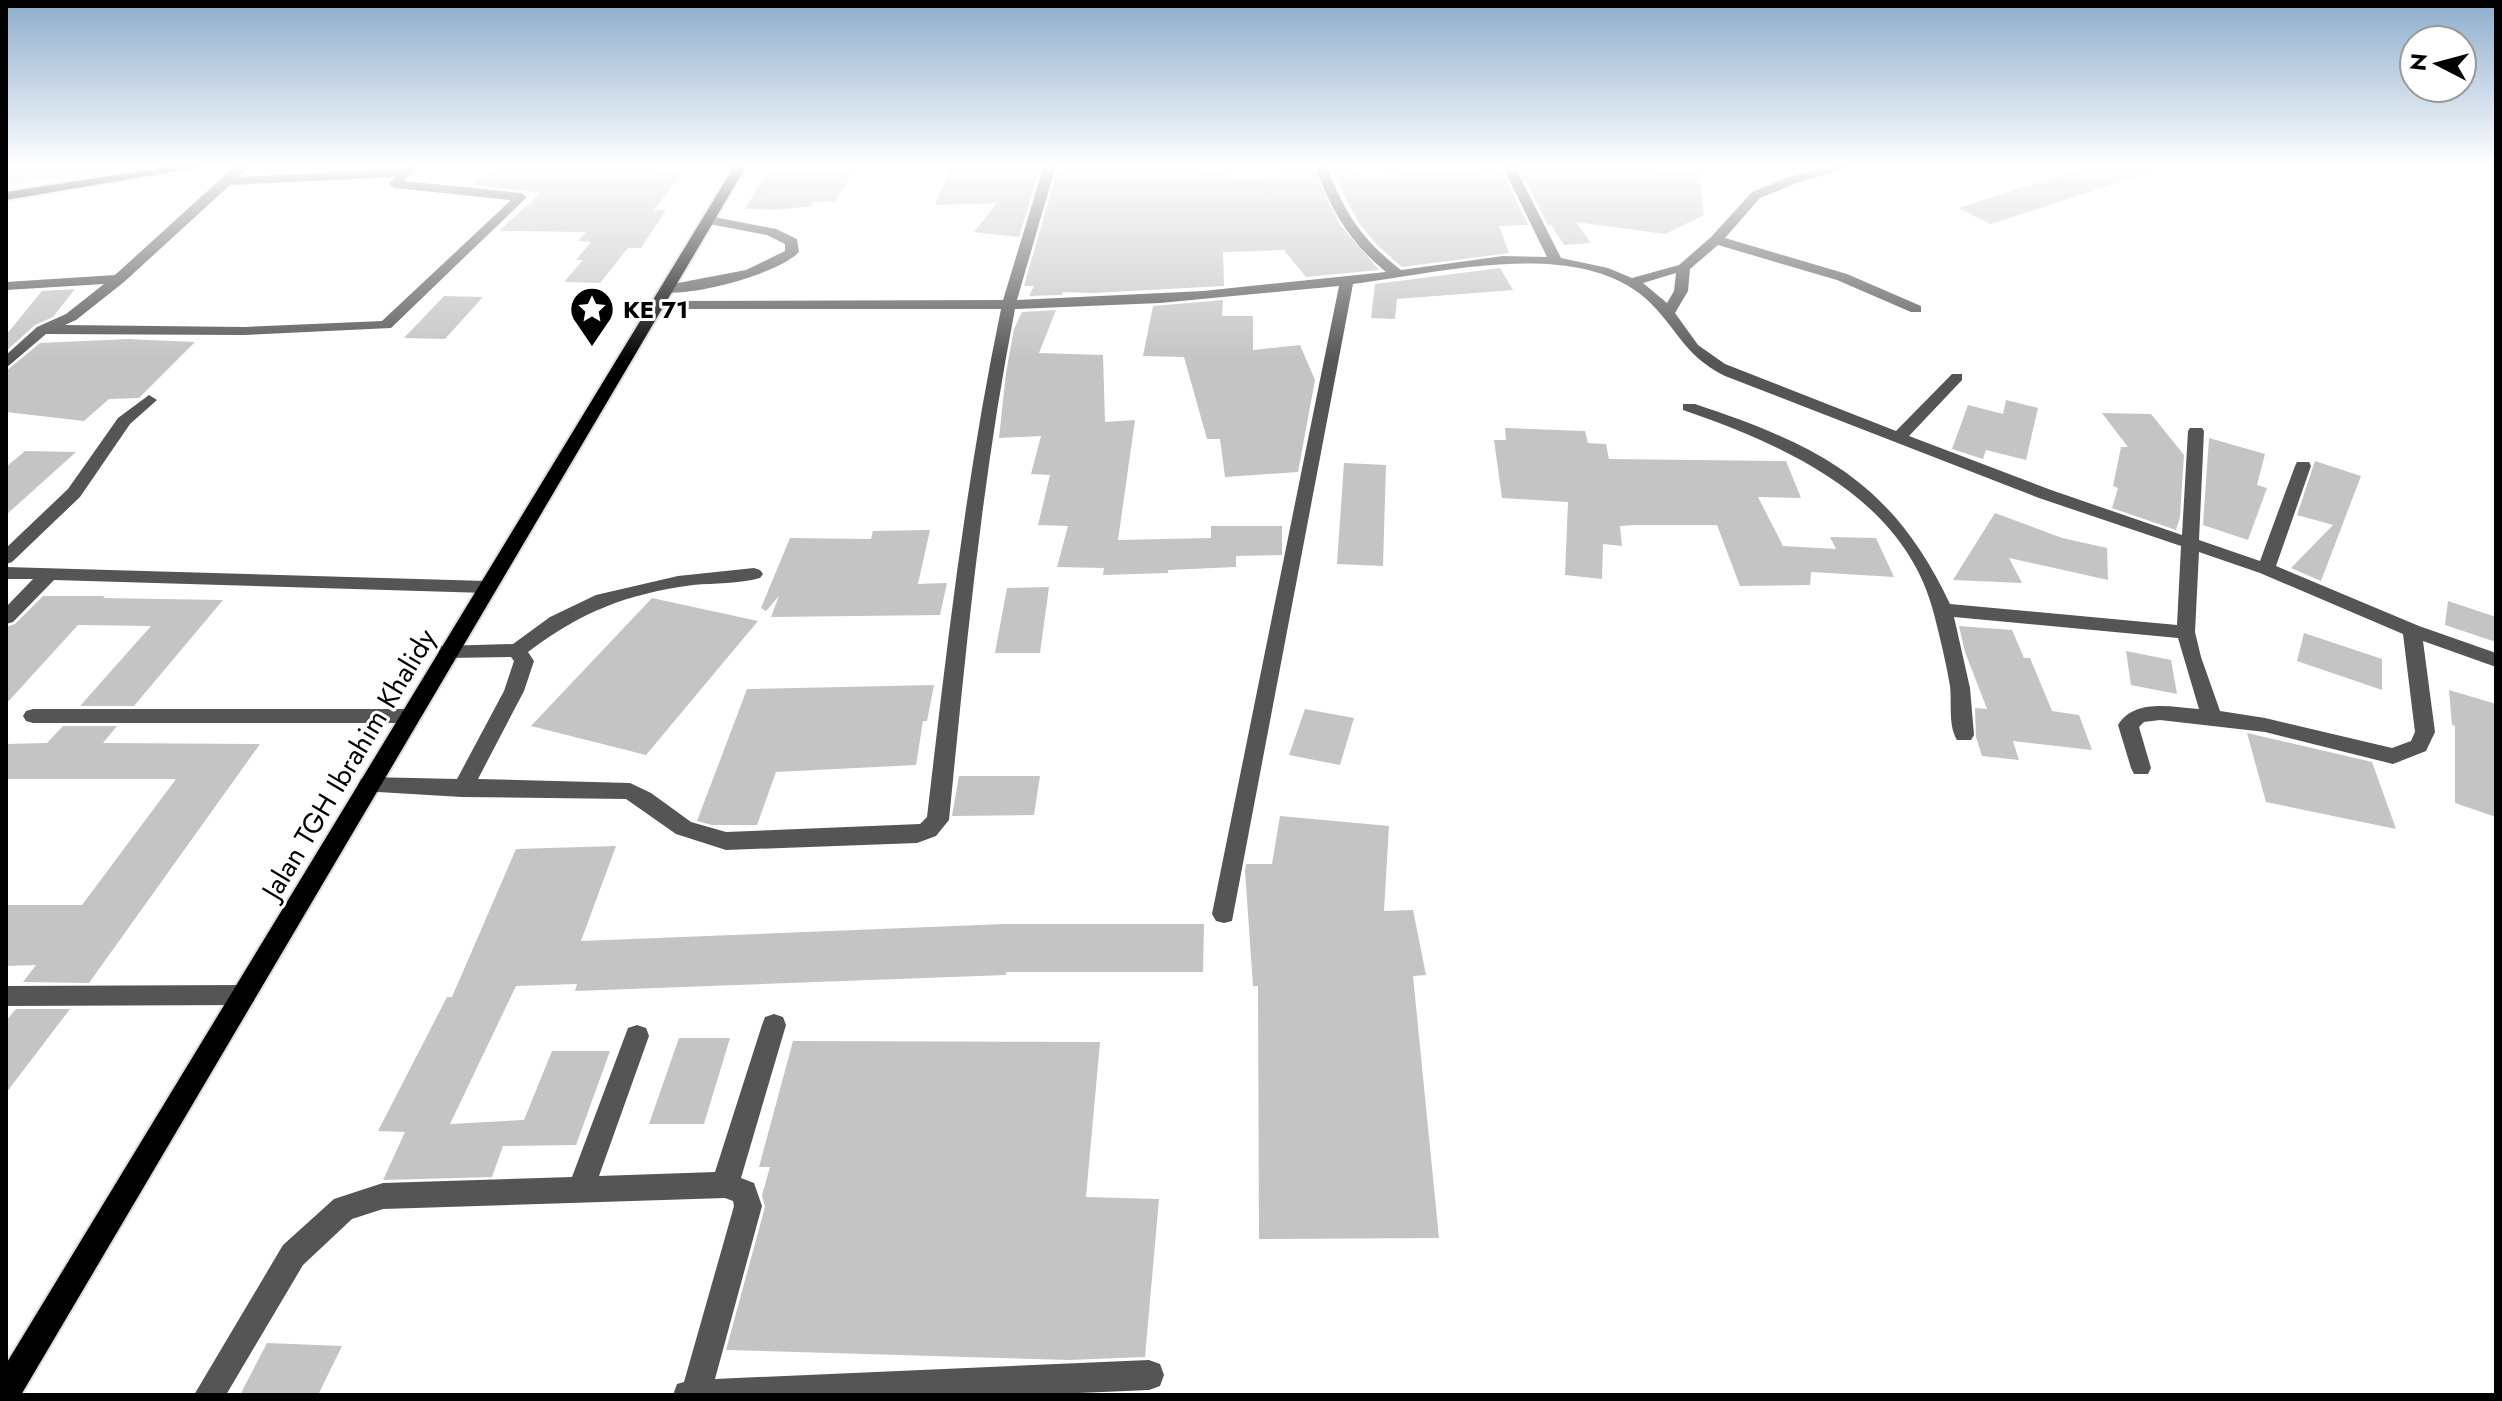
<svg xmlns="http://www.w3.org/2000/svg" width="2502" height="1401" viewBox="0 0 2502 1401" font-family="Jost,sans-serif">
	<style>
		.green { fill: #dcdcdc }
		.building { fill: #c4c4c4 }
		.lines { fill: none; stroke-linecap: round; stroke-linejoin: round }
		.major-casing { stroke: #dbdbdb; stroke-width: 4 }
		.minor { fill: #555; fill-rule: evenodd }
		.major { fill: #000; fill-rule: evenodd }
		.labels { text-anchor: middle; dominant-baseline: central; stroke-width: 6; stroke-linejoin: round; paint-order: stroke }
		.far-poi-label { font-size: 24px; font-weight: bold; fill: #000; stroke: #fff; text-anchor: start }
		.street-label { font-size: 28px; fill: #000; stroke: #fff }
	</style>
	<rect width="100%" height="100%" fill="#fff"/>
	<path class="green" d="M 6,165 L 135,165 L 6,186 Z"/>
	<path class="building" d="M 497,165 L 658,167 L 655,171 L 684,171 L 654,210 L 666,210 L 641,248 L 628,248 L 600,283 L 564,282 L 583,260 L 576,260 L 591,242 L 578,241 L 586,232 L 499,231 L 541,193 L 473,185 Z
		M 952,165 L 1041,165 L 1019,237 L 974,232 L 997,203 L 935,205 Z
		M 1059,165 L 1183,165 L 1183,168 L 1230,169 L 1230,180 L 1282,178 L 1282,166 L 1311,166 L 1340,225 L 1379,270 L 1306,277 L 1284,250 L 1223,252 L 1224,286 L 1092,293 L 1063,292 L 1062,295 L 1029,296 L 1034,286 L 1024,286 Z
		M 1329,165 L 1355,165 L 1361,176 L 1476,171 L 1473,165 L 1499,165 L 1528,225 L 1499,226 L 1509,253 L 1402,267 L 1377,245 L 1358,222 Z
		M 1518,165 L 1605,165 L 1699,172 L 1704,215 L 1665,234 L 1576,222 L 1591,243 L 1564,245 L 1551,225 L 1548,225 Z
		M 2093,165 L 2156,165 L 2157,170 L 1991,224 L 1958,208 Z
		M 827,171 L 853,172 L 836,201 L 812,202 L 811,206 L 777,210 L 745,209 L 767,172 Z
		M 1500,268 L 1513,290 L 1397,299 L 1395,319 L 1371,318 L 1375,284 Z
		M 75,289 L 53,317 L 35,325 L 6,351 L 6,335 L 42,291 Z
		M 444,296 L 483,297 L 445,339 L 404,338 Z
		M 1223,300 L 1222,316 L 1253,316 L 1253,350 L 1300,345 L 1315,380 L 1298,472 L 1225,477 L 1220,439 L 1207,439 L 1184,357 L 1143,356 L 1153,306 Z
		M 1056,310 L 1039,353 L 1103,355 L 1105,422 L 1135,420 L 1118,540 L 1211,538 L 1211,526 L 1282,526 L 1282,555 L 1236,556 L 1236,567 L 1168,570 L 1168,573 L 1103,575 L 1104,568 L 1057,567 L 1068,526 L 1038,525 L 1050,475 L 1031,474 L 1041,436 L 999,438 L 1006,373 L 1014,329 L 1022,312 Z
		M 128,339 L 195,342 L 139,398 L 109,399 L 84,421 L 6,412 L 6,371 L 40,343 Z
		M 2006,400 L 2038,408 L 2026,460 L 1986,450 L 1983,459 L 1952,449 L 1968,405 L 2003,414 Z
		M 2102,413 L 2151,414 L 2184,455 L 2180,517 L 2176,530 L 2112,508 L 2118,488 L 2113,486 L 2121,447 L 2128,447 Z
		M 1505,428 L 1585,431 L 1588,443 L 1606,444 L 1609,459 L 1786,461 L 1801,498 L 1758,497 L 1783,546 L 1836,549 L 1830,537 L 1876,538 L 1894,577 L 1811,572 L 1810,585 L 1740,586 L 1717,525 L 1635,525 L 1620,526 L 1622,546 L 1603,544 L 1602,579 L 1565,575 L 1568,502 L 1502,498 L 1494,440 L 1506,440 Z
		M 2209,438 L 2265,454 L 2257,485 L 2267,488 L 2248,540 L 2203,525 Z
		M 25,451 L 76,452 L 6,515 L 6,467 Z
		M 2315,461 L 2361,476 L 2321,581 L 2291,568 L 2333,525 L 2297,515 Z
		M 1344,463 L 1386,465 L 1383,566 L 1337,564 Z
		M 1995,513 L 2062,538 L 2107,548 L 2108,580 L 2009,558 L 2022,583 L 1953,580 Z
		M 930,530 L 918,584 L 947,583 L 940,615 L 771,617 L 779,596 L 766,611 L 761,608 L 790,538 L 871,539 L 873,531 Z
		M 1049,587 L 1040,653 L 995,653 L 1007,588 Z
		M 43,596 L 105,596 L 103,598 L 223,600 L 134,706 L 80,706 L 151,626 L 78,625 L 6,704 L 6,627 L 15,624 Z
		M 652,598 L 758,621 L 646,755 L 531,726 Z
		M 2448,601 L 2496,617 L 2496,642 L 2445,625 Z
		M 1959,626 L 2012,630 L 2024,658 L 2030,658 L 2052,711 L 2079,715 L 2092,750 L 2013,741 L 2019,760 L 1982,756 L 1976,737 L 1975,708 L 1987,709 L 1965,652 Z
		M 2304,633 L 2382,659 L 2382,690 L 2297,661 Z
		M 2126,651 L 2171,660 L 2177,694 L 2131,685 Z
		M 934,685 L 927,721 L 923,721 L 916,765 L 776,772 L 757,825 L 712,825 L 697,821 L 747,689 Z
		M 2449,690 L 2496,704 L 2496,817 L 2455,803 L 2455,726 L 2452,725 Z
		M 1305,709 L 1354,718 L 1340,765 L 1289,755 Z
		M 63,726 L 117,726 L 103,743 L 260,744 L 89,983 L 23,982 L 36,965 L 6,966 L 6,905 L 82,905 L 176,779 L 6,779 L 6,744 L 47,743 Z
		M 2247,733 L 2372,762 L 2396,829 L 2266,802 Z
		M 959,776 L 1040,776 L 1034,815 L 952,816 Z
		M 1280,816 L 1389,826 L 1384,911 L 1413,910 L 1426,975 L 1413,976 L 1439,1238 L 1259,1239 L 1258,986 L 1253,986 L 1245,871 L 1246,864 L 1272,864 Z
		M 616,846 L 581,941 L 1004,924 L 1204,924 L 1203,972 L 1006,972 L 1006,975 L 575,991 L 577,984 L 516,986 L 450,1124 L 524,1120 L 552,1051 L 610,1051 L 576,1145 L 503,1146 L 492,1177 L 383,1180 L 405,1132 L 378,1131 L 447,997 L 452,997 L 516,849 Z
		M 16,1009 L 70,1009 L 6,1093 L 6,1021 Z
		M 679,1038 L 730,1038 L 704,1124 L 649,1124 Z
		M 793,1041 L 1100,1042 L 1086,1197 L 1159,1199 L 1145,1357 L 1069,1360 L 726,1350 L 765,1207 L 762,1195 L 770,1167 L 759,1167 Z
		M 267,1343 L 342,1346 L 318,1395 L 240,1395 Z"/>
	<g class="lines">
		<g class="major-casing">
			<path id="major" d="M 180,165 L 212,165 L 6,200 L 6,192 Z
				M 735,165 L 747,165 L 21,1395 L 6,1395 L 6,1364 Z"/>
		</g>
		<path class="minor" d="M 236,165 L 250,165 L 238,177 L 402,169 L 406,165 L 419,165 L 404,181 L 521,193 L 527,197 L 391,328 L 244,335 L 46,334 L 6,368 L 6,355 L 37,327 L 66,314 L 104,284 L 6,290 L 6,282 L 115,275 ZM 395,177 L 389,184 L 395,188 L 511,200 L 382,321 L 244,327 L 65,325 L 76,320 L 124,282 L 230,185 Z
			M 1044,165 L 1056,165 L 1017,300 L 1203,291 L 1386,272 C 1349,242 1331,209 1314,165 L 1326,165 C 1345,213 1360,238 1401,270 L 1503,256 L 1547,257 L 1502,165 L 1514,165 L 1561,258 L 1608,268 L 1632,278 L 1679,265 L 1711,237 L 1752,192 L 1789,177 L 1835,165 L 1857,165 L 1797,183 L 1760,198 L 1725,238 L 1847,274 L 1921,306 L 1921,312 L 1911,312 L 1837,280 L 1718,245 L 1690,269 L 1688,291 L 1675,313 L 1698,345 L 1725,364 L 1896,431 L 1952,374 L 1962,374 L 1962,380 L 1909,436 L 2051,490 L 2182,535 L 2188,431 L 2190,428 L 2202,428 L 2204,431 L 2199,540 L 2260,561 L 2295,466 L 2297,462 L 2309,462 L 2311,466 L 2276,566 L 2419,626 L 2496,653 L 2496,667 L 2423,641 L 2435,732 L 2426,751 L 2393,764 L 2265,732 L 2160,720 L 2144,722 L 2139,727 L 2151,768 L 2148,774 L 2134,774 L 2131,768 L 2118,725 C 2135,698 2171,707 2199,709 L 2178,638 L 1954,617 L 1970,688 L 1974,735 L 1971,740 L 1957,740 C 1948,725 1952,703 1950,686 C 1946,662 1940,638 1934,614 C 1905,498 1785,445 1683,410 L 1683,404 L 1695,404 C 1818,445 1892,481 1950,604 L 2177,625 L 2181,546 L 2039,498 L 1725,376 C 1680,354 1675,321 1639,293 C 1566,239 1436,274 1353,284 L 1232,921 L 1224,923 L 1216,921 L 1212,914 L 1339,286 L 1160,303 L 1015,309 C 982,478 966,648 949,820 L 936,836 L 917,843 L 726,850 L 676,834 L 626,799 L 462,797 L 361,791 L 358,785 L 361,779 L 369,777 L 457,779 L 504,691 L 514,661 L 511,657 L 448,658 L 441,656 L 438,651 L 441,646 L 513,644 L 550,617 L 596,595 L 678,576 L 754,568 L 760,570 L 763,574 L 760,578 C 739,584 715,583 693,585 C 626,594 581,612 528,652 L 534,661 L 524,691 L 478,779 L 630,783 L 651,793 L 691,822 L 726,832 L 920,824 L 927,817 C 947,646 966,477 1001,309 L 658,309 L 651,305 L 658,301 L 1003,300 ZM 1676,273 L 1674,291 L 1667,303 L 1643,283 ZM 2199,552 L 2260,573 L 2403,634 L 2415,732 L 2411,741 L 2392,748 L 2265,718 L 2220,711 L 2201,657 L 2195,632 Z
			M 709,216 L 776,229 L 797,239 L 799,252 C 778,274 692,297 662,292 L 662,286 L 746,270 L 785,251 L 785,244 L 767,235 L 704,223 L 704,217 Z
			M 149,395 L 157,400 L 130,424 L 80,497 L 12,562 L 6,564 L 6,548 L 68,489 L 118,418 Z
			M 6,567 L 486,581 L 495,587 L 486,593 L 54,580 L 13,622 L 6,624 L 6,607 L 33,579 L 6,579 Z
			M 33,709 L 410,709 L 417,711 L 420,716 L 417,721 L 410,723 L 33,723 L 26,721 L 23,716 L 26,711 Z
			M 244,985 L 253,988 L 256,995 L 253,1002 L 244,1005 L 6,1006 L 6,986 Z
			M 774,1014 L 783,1017 L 786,1025 L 741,1178 L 754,1183 L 762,1206 L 715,1379 L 1149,1360 L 1160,1364 L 1164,1375 L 1160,1386 L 1149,1390 L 1033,1395 L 673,1395 L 677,1384 L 684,1382 L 734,1206 L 733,1201 L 725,1198 L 383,1209 L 352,1219 L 303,1265 L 226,1395 L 194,1395 L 283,1245 L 334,1199 L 383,1183 L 572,1177 L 628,1028 L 637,1025 L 646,1028 L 649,1036 L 599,1176 L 715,1172 L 762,1025 L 765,1017 Z"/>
		<use href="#major" class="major"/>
	</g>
	<linearGradient id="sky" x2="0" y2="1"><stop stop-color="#8cadcc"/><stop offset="0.46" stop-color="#fff"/><stop offset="1" stop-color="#fff" stop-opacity="0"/></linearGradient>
	<rect width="2502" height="361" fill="url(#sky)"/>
	<defs>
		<g id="sight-pin" transform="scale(2.3)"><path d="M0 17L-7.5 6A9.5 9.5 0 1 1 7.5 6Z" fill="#000" stroke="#fff"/><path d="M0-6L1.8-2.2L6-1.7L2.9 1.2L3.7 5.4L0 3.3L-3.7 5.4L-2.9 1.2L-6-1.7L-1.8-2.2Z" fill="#fff"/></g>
	</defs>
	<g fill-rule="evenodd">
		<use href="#sight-pin" x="592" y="309"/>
	</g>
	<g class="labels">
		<g class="far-poi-label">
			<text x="623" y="309">KE 71</text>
		</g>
		<g class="street-label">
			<text transform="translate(349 764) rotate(-59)">Jalan TGH Ibrahim Khalidy</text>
		</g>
	</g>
	<rect width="2502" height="1401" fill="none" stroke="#000000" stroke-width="16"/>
	<g transform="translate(2438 64) rotate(276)"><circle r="38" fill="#ffffff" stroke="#999999" stroke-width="2"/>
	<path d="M0-6L14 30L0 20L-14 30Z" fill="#000000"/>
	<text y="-12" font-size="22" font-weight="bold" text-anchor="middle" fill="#000000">N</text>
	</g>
</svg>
